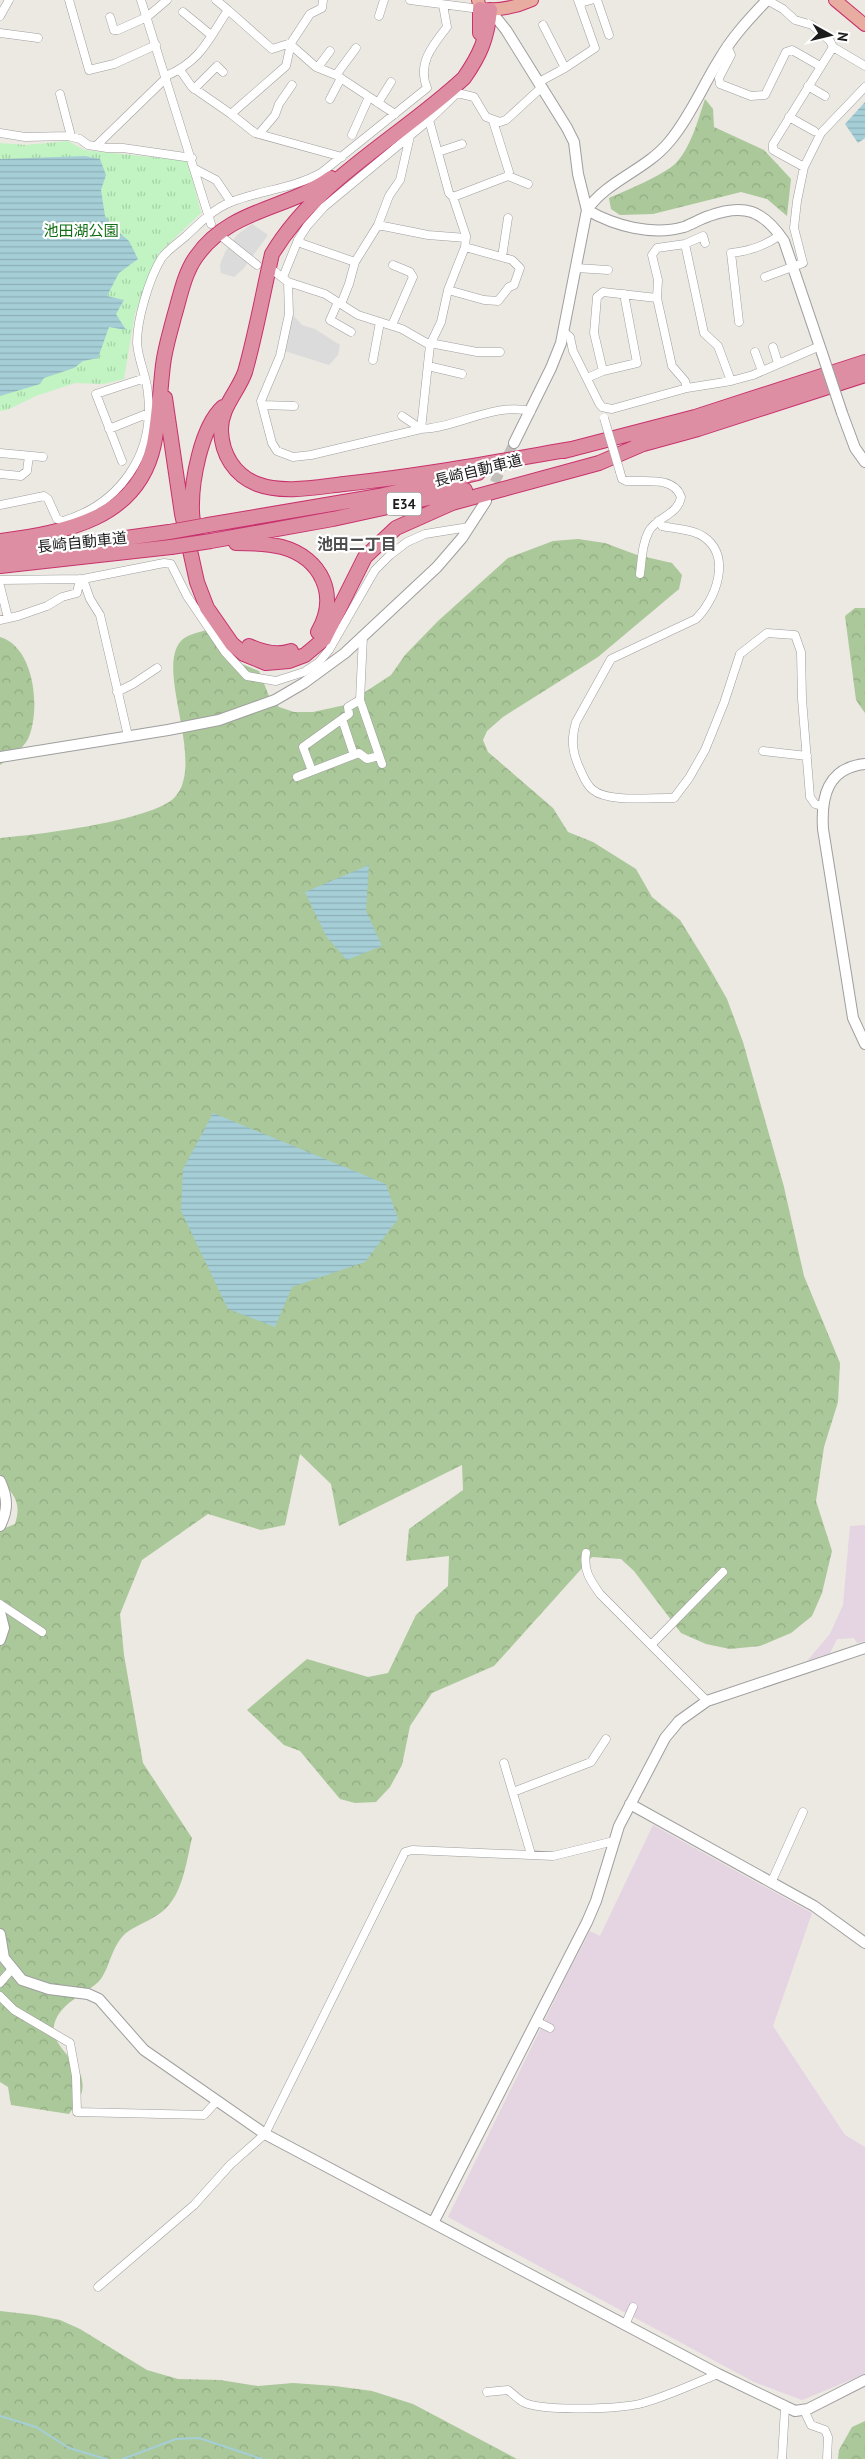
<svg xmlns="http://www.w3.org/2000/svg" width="865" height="2459" viewBox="0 0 865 2459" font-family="'PT Sans','Noto Sans JP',sans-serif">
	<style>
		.industrial { fill: #e5d4e2 }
		.forest { fill: url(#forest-crowns) }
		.park { fill: url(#park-tufts) }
		.parking { fill: #dbdbdb }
		.water { fill: url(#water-rules) }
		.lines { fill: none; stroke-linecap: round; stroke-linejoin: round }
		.stream { stroke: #a5ced7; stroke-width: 2 }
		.tertiary-tunnel { stroke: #c2bfba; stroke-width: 10; stroke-dasharray: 10 5; stroke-linecap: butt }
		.minor-casing { stroke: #9f9f9f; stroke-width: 9 }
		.tertiary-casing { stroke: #9f9f9f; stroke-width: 12 }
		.trunk-casing { stroke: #c8316d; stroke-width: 14 }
		.motorway-casing { stroke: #c8316d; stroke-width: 16 }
		.minor { stroke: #fff; stroke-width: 8 }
		.tertiary { stroke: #fff; stroke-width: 10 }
		.trunk { stroke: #e9aca0; stroke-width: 12 }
		.motorway { stroke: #de8ea2; stroke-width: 14 }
		.minor-bridge-casing { stroke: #9f9f9f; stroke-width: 9; stroke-linecap: butt }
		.tertiary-bridge-casing { stroke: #9f9f9f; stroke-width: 12; stroke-linecap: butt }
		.motorway-bridge-casing { stroke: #c8316d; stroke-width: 16; stroke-linecap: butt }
		.minor-bridge { stroke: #fff; stroke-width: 8 }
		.tertiary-bridge { stroke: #fff; stroke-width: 10 }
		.motorway-bridge { stroke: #de8ea2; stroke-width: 14 }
		.labels { text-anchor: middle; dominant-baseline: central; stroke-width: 4.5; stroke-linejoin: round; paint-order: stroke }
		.shield { fill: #fff; stroke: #5f5f5f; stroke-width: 1 }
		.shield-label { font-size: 14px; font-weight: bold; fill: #1b1b1b }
		.park-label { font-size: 15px; fill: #136f16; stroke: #fff }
		.street-label { font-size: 15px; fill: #1b1b1b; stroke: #fff }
		.neighbourhood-label { font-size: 16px; font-weight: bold; fill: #4e4e4e; stroke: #fff }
	</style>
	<defs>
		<pattern id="forest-crowns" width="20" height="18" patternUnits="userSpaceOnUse" patternTransform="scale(1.25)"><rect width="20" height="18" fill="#aac899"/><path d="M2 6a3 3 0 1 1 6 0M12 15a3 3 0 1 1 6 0" fill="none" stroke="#92ab83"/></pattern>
		<pattern id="park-tufts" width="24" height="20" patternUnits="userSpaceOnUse" patternTransform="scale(1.25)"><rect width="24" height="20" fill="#c1f4c2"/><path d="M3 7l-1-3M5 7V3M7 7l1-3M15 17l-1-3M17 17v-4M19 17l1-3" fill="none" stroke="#a5d1a6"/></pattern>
		<pattern id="water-rules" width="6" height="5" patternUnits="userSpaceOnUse" patternTransform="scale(1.25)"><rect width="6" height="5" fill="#a5ced7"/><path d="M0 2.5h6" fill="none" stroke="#8db0b8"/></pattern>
	</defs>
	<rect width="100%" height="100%" fill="#ece8e2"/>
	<path class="industrial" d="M 865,1525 L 865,1641 L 857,1643 L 854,1638 L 837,1639 L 830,1653 L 807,1661 L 830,1634 L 843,1605 L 850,1526 Z
		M 653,1825 L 812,1913 L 773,2026 L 845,2135 L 865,2147 L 865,2374 L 802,2400 L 754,2382 L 448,2217 L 570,1969 L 590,1931 L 600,1936 Z"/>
	<path class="forest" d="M 705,99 L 713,109 L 714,127 L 764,150 L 791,179 L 787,216 L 767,199 L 741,192 L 653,214 L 620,215 L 611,209 L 609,198 C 625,191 664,175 676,163 C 691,147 698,120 705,99 Z
		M 578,539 L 605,543 L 637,555 L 672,563 L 682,575 L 679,589 L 598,657 L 503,717 L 487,731 L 483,740 L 488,752 L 553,808 L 568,832 L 593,842 L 636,869 L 652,897 L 680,920 L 706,962 L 727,999 L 743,1042 L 784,1187 L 804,1276 L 840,1363 L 838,1402 L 824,1447 L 816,1501 L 832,1551 L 822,1593 L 812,1616 L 791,1633 L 760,1646 L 730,1649 L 706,1644 L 681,1633 L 634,1571 L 621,1559 L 592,1557 L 494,1666 L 432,1693 L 410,1726 L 402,1765 L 390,1787 L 376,1802 L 355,1803 L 340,1799 L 300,1751 L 284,1745 L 247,1710 L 307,1659 L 368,1677 L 388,1673 L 416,1615 L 448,1586 L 449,1556 L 406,1561 L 409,1529 L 463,1490 L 462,1465 L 339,1526 L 331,1484 L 300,1454 L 285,1525 L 261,1530 L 208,1514 L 142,1560 L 120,1614 L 124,1655 L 143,1763 L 192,1838 C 187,1859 183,1890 168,1906 C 157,1919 139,1923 126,1933 C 111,1946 110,1968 100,1980 C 90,1992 67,1999 57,2017 C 40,2049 95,2061 80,2098 C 77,2104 72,2109 69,2114 L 11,2105 L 8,2087 L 0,2082 L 0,1530 L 15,1524 C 22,1502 14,1495 0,1479 L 0,838 C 35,835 153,821 175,797 C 206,763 156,672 180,642 C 187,634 197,633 207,630 L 230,647 L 242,664 L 259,671 L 269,696 L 279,707 L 294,712 L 313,712 L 345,705 L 391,675 L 405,655 L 438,621 L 508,558 L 553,541 Z
		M 855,608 L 865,608 L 865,713 L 856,700 L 845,616 Z
		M 0,637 C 35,647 41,711 28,739 C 22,750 10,758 0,765 Z
		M 0,2311 L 35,2315 L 60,2320 L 80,2329 L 147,2370 L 178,2379 L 220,2380 L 258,2386 L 293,2383 L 335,2386 L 372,2391 L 413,2404 L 517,2459 L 0,2459 Z
		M 865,2421 L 865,2459 L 838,2459 L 839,2450 L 852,2427 Z"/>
	<path class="park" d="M 68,141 L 84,150 L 188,161 L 201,213 L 159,253 L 135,313 L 124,379 L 103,384 L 75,383 L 36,396 L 7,410 L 0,411 L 0,143 L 26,145 Z"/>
	<path class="parking" d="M 252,224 L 268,235 L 244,268 L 234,277 L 221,273 L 220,265 L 225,252 L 237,235 Z
		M 293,315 L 302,325 L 315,329 L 340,345 L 338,355 L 329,365 L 285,351 Z"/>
	<path class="water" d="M 865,102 L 865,138 L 858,143 L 845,124 Z
		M 85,156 L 100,159 L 106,175 L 101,190 L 105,216 L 115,229 L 129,241 L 138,259 L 119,273 L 107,296 L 124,300 L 116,314 L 126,330 L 109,327 L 98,358 L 83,361 L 74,368 L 44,378 L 40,384 L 0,396 L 0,159 Z
		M 369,865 L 366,911 L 382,946 L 347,960 L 326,936 L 305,892 Z
		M 213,1113 L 386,1184 L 398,1219 L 365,1262 L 292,1287 L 275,1327 L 228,1309 L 181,1211 L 183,1169 Z"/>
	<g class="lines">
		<path class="stream" d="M 0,2416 L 36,2427 L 69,2448 L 106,2459
			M 123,2459 L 176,2439 L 199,2438 L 262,2459"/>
		<path class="tertiary-tunnel" d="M 488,496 L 514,443"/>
		<g class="minor-casing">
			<path id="minor" d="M 69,0 L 89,70 L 114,64 L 156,45
				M 141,0 L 211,224
				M 216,0 L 228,10
				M 410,0 L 480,9
				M 597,0 L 609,35
				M 767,0 L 783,9 L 795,20 L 812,25 L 830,41 L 833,47 L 865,66
				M 580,3 L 591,0
				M 183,12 L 211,35
				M 0,16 L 9,0
				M 379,16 L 384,0
				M 110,17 L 114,30 L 118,30 L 147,17 L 167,0
				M 0,33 L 38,38
				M 291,45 L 316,67 L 336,75 L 395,114
				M 727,46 L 731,55 L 719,78 L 720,84 L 751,96 L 765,95 L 786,52 L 792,50 L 820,66
				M 318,67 L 330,51
				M 565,68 L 595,48 L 578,0
				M 180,70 L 192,87 L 231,114 L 286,66 L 291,43 L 310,14 L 322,8 L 323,0
				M 336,75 L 356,48
				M 166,76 C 201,61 208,40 228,10 L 272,49 L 291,43
				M 539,82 L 565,68 L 543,25
				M 808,86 L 825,96
				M 194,89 L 217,66 L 223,72
				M 60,94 L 71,136
				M 330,99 L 341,78
				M 378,103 L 391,82
				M 231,114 L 255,133 L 342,157
				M 789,117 L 814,131
				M 429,120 L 449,193 L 453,197
				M 0,133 L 25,137 L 68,136 L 80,139 L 88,145 L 107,148 L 123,148 L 192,158
				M 259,134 L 275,115 L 279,104 L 292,85
				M 352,135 L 369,97
				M 96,146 L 166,78
				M 438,152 L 462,144
				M 804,167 L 773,150 L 773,144 L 833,47
				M 195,169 L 216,180 L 231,202
				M 508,176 L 528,184
				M 378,225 L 389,196 L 400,180 L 410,136
				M 222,237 L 257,265
				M 298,240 L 303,244 L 355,262 L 378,225 L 428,235 L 466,238
				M 685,244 L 703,236 L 705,243
				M 502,257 L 508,218
				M 576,268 L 608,270
				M 274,271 L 288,282 L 325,294 L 358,315 L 402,329 L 430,345
				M 283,277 L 298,240 L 307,226 L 324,207 L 429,120 L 457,93 L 474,97 L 486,117 L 500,122 L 506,120 L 542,87
				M 765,277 L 803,263 L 794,228 L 797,201 L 804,167 L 821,133 L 865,87
				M 288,282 L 289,314 L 280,356 L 261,401 L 272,443 L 277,451 L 293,457 L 311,455 L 421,429 C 457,428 494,402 531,411
				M 448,290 L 484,300 L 498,301 L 509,287 L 514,285 L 520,268 L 512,260 L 465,247
				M 338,302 L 330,320 L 351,332
				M 341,304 L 349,284 L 355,262
				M 739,322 L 731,253 C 750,251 765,246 780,235
				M 392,325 L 413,277 L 410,272 L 393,265
				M 564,332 L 570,337 L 573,351 L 599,403 L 602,407 L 612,409 L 687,388 L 731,381 L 753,375 L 820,346
				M 430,343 L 477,352 L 500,352
				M 773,347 L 778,363
				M 755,352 L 762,371
				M 373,360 L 380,322
				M 428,366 L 462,374
				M 603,371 L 637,363 L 624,294
				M 587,378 L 603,371 L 594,333 L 597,297 L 603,292 L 657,298
				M 687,388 L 685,381 L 672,366 L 657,298 L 658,280 L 652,255 L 657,248 L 685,244 L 704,333 L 718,346 L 731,381
				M 262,405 L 294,406
				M 402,416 L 421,429
				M 109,429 L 149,413
				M 421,429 L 430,345 L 441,322 L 448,290 L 465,247 L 466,236 L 453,197 L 508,176 L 509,172 L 493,121
				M 0,453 L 43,457
				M 122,461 L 96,394 L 145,378
				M 620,472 L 622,479 L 626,481 C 645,482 674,476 681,497 C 678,515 657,517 649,531 C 642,544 642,559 640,574
				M 0,474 L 21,476 L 27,471 L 29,456
				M 0,505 L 44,496 L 48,499 L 57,519 L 63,521 C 120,504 155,454 148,394 C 147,377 138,360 137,343 C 137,319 149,279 161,259 C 166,251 178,243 186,236 C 199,224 213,209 231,202 C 261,190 292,189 321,173 L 427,88 C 417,64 432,46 447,27 L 443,5
				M 658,521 L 662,526 C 675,529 693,529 704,537 C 732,557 716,599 696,619 L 611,659 L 576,722 C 571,739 572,751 579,767 C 583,775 586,785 593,790 C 609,803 653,797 674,798 L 689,778 L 705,750 L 724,703 L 740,654 L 767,633 L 795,635 L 801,652 L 802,699 L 810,797 L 815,804 L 822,806
				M 83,579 L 90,599 L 100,615 L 128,736
				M 0,580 L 83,579 L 164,563 L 171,564 L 187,596 L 225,652 L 247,676 L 276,681 L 304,672 L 319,662 L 329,650 L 375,570 L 390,555 L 407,542 L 425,534 L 469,527
				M 0,586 L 8,618
				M 0,620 L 18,616 L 47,606 L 62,597 L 77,593 L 80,579
				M 363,636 L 360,700 L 382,764
				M 117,692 L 133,684 L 157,668
				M 342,719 L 354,755
				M 763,751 L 807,756
				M 312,771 L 303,747 L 349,714 L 348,707 L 360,700
				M 297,777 L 359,753 L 367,759 L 379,756
				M 586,1553 C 583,1570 590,1580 600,1594 L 707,1701
				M 0,1604 L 42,1632
				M 651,1645 L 723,1572
				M 504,1763 L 531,1854
				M 513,1792 L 591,1762 L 606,1739
				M 771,1883 L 803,1812
				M 0,1983 L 12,1969
				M 0,1996 L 14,2010 L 70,2043 L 76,2076 L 77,2112 L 204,2115 L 217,2101
				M 536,2021 L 550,2028
				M 98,2287 L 194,2205 L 230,2165 L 265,2134 L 405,1852 L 412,1850 L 553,1856 L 614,1841
				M 625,2325 L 633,2307
				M 487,2392 L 508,2390 C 513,2394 518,2399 523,2402 C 543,2412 621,2409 643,2403 C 668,2396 693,2384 718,2374
				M 804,2410 L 811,2425 L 825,2430 L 828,2437 L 827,2459
				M 782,2459 L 785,2408"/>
		</g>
		<g class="tertiary-casing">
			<path id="tertiary" d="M 490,10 L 506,30 L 567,128 L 574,142 L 578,174 L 587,210 C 615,226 652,236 684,227 C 692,224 700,219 709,216 C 744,203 763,210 784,241 L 822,353
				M 842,413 L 855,448 L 865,462
				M 514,443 L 551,368 L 561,343 L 587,210 C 606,181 646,170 669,142 C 690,117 702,87 719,60 C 732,37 749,19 767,0
				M 0,757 L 168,730 L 219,720 L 275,700 L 304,683 L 345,653 L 437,567 L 462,538 L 486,501
				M 865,764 C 827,768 821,797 823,829 L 853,1018 L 865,1044
				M 0,1481 C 8,1498 8,1510 0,1526
				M 0,1612 L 4,1628 L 0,1640
				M 630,1804 L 814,1906 L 865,1943
				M 0,1934 L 4,1958 L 22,1980 L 49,1989 L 88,1994 L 99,1999 L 144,2050 L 265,2134 L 718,2374 L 795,2411 L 808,2409 L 865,2380
				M 433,2223 L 587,1922 L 596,1901 L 619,1826 L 665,1738 L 679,1721 L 707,1701 L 865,1648"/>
		</g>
		<g class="trunk-casing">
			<path id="trunk" d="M 478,0 L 480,9 C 499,11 514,8 532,0
				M 835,0 L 865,25"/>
		</g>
		<g class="motorway-casing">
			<path id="motorway" d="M 490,10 C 487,39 480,55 464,78 C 401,137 317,179 272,254 C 263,293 256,333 245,372 C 238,392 220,408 221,431 C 222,454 234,475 257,484 C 283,494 317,487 344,484 C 420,476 496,462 572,449
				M 480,33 L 480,9
				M 165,398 L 182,514 L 197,582 L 207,608 L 232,644 L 244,654 L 266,663 L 289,661 L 305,655 L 324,639 L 365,557 L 396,528 L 452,503 L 599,463 L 643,444
				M 636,446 L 698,429 L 865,375
				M 564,451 L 695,417 L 865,362
				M 208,525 L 379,496 L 478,473
				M 196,539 C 195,530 192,520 192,511 C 191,482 201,427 223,407
				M 0,541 C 65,532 138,520 154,444 C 159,418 160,391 163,365 C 165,348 170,333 174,317 C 180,297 184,274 196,257 C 230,208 287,210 331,178
				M 211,541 L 333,519 L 465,490
				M 236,543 C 251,543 267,543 282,547 C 322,558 339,596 318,632
				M 0,553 L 97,542 L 169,532
				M 0,566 L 171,547
				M 249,646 C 262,652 277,656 291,651"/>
		</g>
		<use href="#minor" class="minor"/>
		<use href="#tertiary" class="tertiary"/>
		<use href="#trunk" class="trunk"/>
		<use href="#motorway" class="motorway"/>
		<g class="minor-bridge-casing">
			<path id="minor-bridge" d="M 604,418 L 620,472"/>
		</g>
		<g class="tertiary-bridge-casing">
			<path id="tertiary-bridge" d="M 822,353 L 842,413"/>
		</g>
		<g class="motorway-bridge-casing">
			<path id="motorway-bridge" d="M 169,532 L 208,525
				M 171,547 L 211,541"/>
		</g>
		<use href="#minor-bridge" class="minor-bridge"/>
		<use href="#tertiary-bridge" class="tertiary-bridge"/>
		<use href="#motorway-bridge" class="motorway-bridge"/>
	</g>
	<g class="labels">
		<rect class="shield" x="386.5" y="492.5" width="35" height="23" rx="4"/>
		<g class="shield-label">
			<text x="404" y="504">E34</text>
		</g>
		<g class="park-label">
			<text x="81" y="230">池田湖公園</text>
		</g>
		<g class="street-label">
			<text transform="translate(478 470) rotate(-14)">長崎自動車道</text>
			<text transform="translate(82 542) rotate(-6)">長崎自動車道</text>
		</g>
		<g class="neighbourhood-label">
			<text x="357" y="544">池田二丁目</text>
		</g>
	</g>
	<g transform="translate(830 35) rotate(98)" stroke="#ffffff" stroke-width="4" paint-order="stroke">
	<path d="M0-4L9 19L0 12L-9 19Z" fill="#1b1b1b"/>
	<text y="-8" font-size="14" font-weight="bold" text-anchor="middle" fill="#1b1b1b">N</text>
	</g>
</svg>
